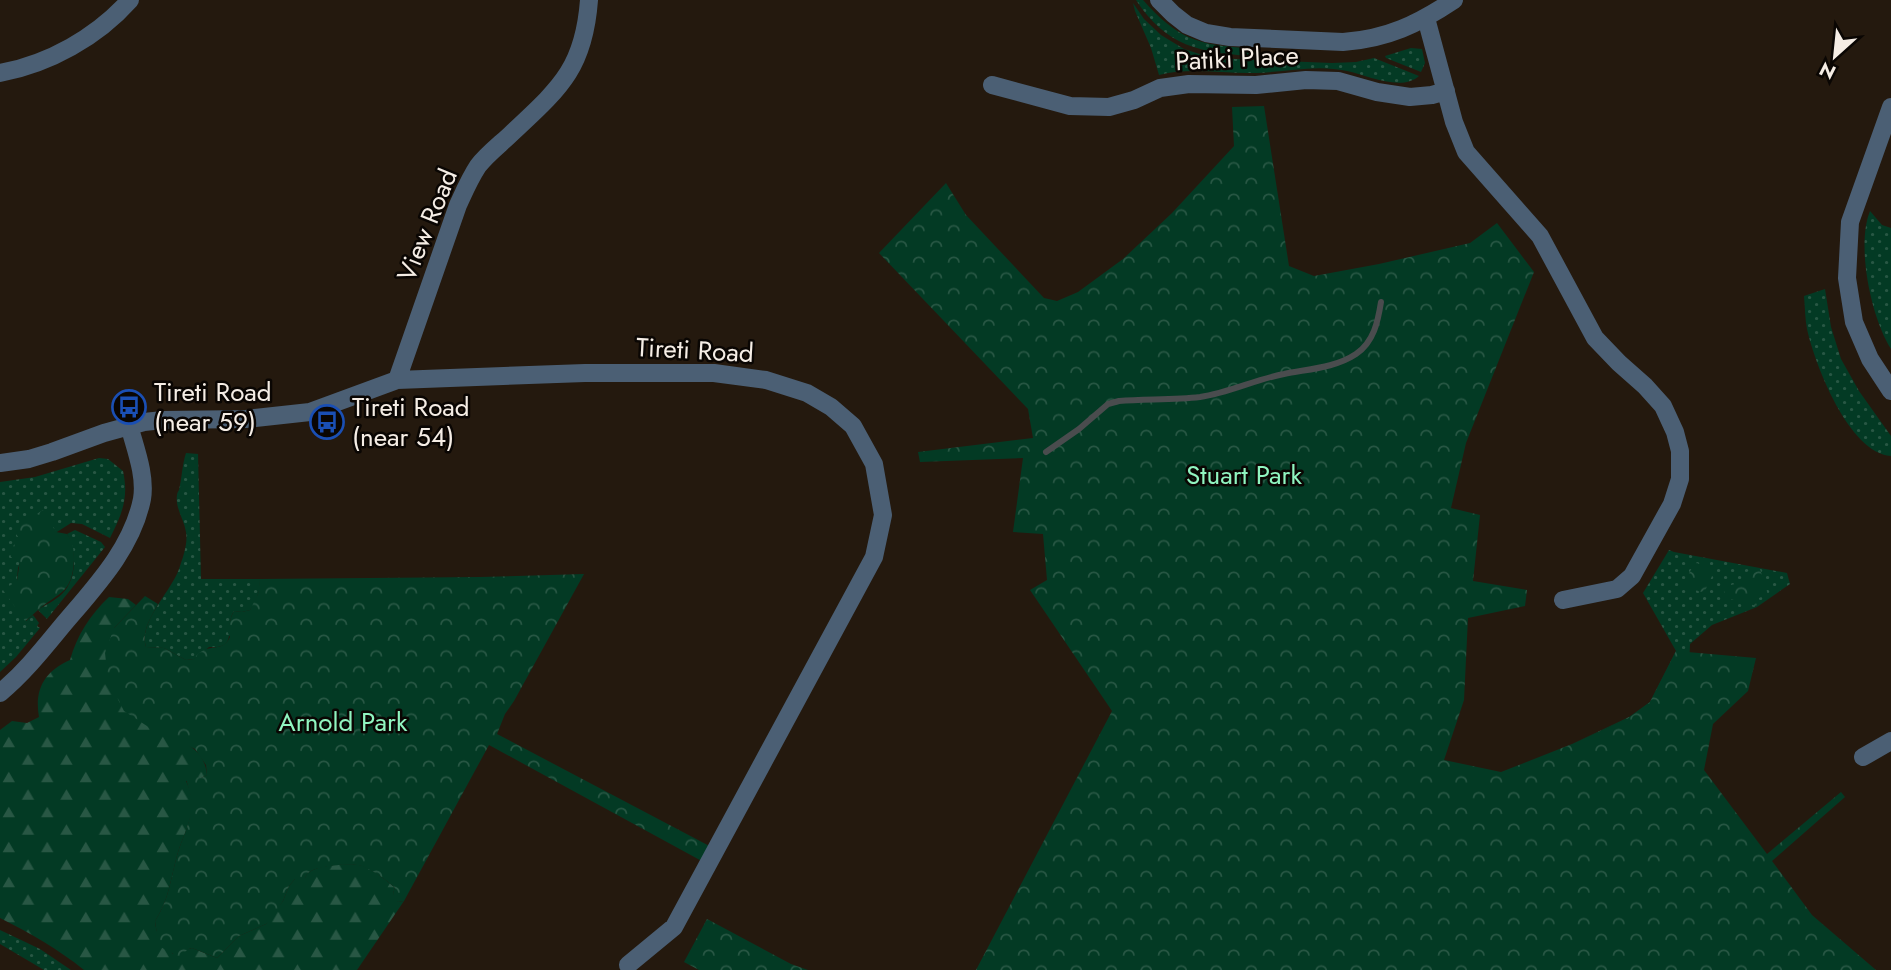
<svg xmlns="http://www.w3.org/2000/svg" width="1891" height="970" viewBox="0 0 1891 970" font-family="Jost,sans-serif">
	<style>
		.grass { fill: url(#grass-dots) }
		.forest { fill: url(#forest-firs) }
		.park { fill: url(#park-crowns) }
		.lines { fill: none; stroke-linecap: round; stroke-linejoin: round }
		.stream { stroke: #4a4c4e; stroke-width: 6 }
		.minor { stroke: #4b5f74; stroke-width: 18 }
		.labels { text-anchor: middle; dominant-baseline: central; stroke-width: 5; stroke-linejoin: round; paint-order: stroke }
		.street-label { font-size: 26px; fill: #f5ede5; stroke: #0a0603 }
		.poi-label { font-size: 26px; fill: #f5ede5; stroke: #0a0603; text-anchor: start }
		.park-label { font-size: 26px; fill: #90f5c0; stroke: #0a0603 }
	</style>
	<defs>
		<pattern id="grass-dots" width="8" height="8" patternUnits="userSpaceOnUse" patternTransform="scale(1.75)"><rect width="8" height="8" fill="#033a24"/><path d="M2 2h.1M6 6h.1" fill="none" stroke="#285744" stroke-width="1.8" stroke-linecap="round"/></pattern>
		<pattern id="forest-firs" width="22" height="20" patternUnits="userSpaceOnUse" patternTransform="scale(1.75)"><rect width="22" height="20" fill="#033a24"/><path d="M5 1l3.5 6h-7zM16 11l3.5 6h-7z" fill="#285744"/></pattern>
		<pattern id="park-crowns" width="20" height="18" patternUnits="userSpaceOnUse" patternTransform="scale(1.75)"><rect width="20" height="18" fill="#033a24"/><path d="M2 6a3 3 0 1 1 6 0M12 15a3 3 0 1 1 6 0" fill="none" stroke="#285744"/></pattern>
	</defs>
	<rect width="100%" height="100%" fill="#24190e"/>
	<path class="grass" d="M 1136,0 L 1143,0 C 1178,39 1197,45 1248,48 L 1253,53 L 1252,56 C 1200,53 1166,46 1136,0 Z
		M 1133,3 L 1144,19 L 1161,35 L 1184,49 L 1212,58 L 1332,63 L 1356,62 L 1374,58 L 1419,76 C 1401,92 1367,75 1347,71 C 1316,64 1286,72 1256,73 C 1223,74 1191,67 1159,75 L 1151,48 L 1135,11 Z
		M 1411,48 L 1422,49 L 1425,63 L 1421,72 L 1386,58 L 1385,56 Z
		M 1870,211 L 1882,225 L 1891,228 L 1891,349 C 1871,317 1856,246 1870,211 Z
		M 1825,289 L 1831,327 L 1841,359 L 1859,391 L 1891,436 L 1891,456 C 1849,453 1815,365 1807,329 C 1805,319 1805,307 1804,296 Z
		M 186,453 L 198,454 L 201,579 L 260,579 C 260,591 257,600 250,610 L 242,612 L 234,611 C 223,628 240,649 209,647 L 194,659 L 186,660 L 164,648 L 146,647 C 138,622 171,592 179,569 C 183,557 188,544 186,532 C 184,519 175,508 177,495 C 177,493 178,492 179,490 C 182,478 182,465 186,453 Z
		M 99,458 L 108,459 L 123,471 C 129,498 122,514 110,538 L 82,524 L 71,523 L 24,553 L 18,568 L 17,581 L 26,621 L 33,615 L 39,623 L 37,626 L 40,628 L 16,657 L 0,672 L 0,482 L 35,477 Z
		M 75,530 L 101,542 L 105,547 L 47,619 L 38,610 C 45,605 56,600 62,594 C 77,579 77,551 67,534 Z
		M 1669,550 L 1674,552 L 1787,573 L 1790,584 L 1757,607 L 1712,625 L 1690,644 L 1688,692 L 1572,744 L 1629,717 L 1650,702 L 1676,651 L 1643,593 Z
		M 0,930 L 40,949 L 71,970 L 44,970 L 0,944 Z"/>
	<path class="forest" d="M 109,597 L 128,599 L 136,605 L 114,628 L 179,740 C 195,748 205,756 207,775 L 201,778 L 186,781 C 190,790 193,798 192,808 C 190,823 184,835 179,849 C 171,874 170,899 155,921 C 156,936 163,945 173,954 L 192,948 L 217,958 L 239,936 L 266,924 L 283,901 L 289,886 L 295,879 L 305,878 C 308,872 307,873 313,870 C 321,865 353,862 363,866 C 373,870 388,881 395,888 L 393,893 L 398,902 L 404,901 L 357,970 L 84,970 C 58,949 30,933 0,918 L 0,730 L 12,721 L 27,723 L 39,717 C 34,689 45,671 70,660 C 77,635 90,615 109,597 Z"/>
	<path class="park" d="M 1264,106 L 1289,266 L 1314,276 L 1379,264 L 1470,243 L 1497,223 L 1534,272 L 1466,443 L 1451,508 L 1480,515 L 1473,581 L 1527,590 L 1525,606 L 1468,618 L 1464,700 L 1444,760 L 1501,772 L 1572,744 L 1629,718 L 1650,702 L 1676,651 L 1756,658 L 1748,691 L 1713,724 L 1704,770 L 1767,854 L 1841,792 L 1845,797 L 1772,861 L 1812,915 L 1876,970 L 976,970 L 1112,711 L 1030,590 L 1047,580 L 1043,534 L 1013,532 L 1023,458 L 920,462 L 918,452 L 1033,438 L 1028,409 L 879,253 L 946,183 L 966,215 L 1044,298 L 1057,301 L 1078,292 L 1123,259 L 1172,213 L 1234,146 L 1232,107 Z
		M 43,510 L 56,532 L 67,534 C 73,543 74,549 74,560 C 72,594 60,591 38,610 C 33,614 30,618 25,621 L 3,590 L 17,581 L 20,560 L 11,557 L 9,550 L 15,544 L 22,547 L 24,552 L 27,551 L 13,529 Z
		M 1697,563 L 1711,570 L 1713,574 L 1705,591 L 1700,592 L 1686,585 L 1685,581 L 1694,564 Z
		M 1760,569 L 1768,595 L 1755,599 L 1757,606 L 1726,598 L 1723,587 L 1739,583 L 1746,572 Z
		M 584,574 L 514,701 L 505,714 L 497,734 L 717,850 L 709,865 L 489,745 L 404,901 L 398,902 L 395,899 L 393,893 L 395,888 C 387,880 372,870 362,866 C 353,862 314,866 308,873 C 305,876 305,880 304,884 L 295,879 L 289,886 L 283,901 L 273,917 L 266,924 L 239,936 L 217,958 L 192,948 C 186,949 184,954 179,957 L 155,944 L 157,934 L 155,921 C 170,899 171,874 179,849 C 184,835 190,823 191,808 C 193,795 187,788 186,776 L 191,773 L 201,778 L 207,775 L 206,765 L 195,749 L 150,728 L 124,711 L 108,680 L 105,653 L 114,628 L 145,596 L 158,604 C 151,617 141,632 146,647 L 164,648 L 186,660 L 194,659 C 207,640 222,655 230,637 L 227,631 C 230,624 230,618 234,611 L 242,612 L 250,610 L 258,594 L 260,579 L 480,577 Z
		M 707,919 L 791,964 L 808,970 L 699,970 L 684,962 Z"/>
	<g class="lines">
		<path class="stream" d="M 1046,452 L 1079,429 L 1108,404 L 1119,401 C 1146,399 1174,400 1200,397 C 1229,393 1256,379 1284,374 C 1308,369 1335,368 1356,354 C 1374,342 1378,321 1381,302"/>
		<path class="minor" d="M 1159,0 L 1173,14 L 1187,25 L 1206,33 L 1230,37 L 1343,42 C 1387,39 1418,24 1454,0
			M 1426,18 L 1454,122 L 1466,152 L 1540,236 L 1595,338 L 1619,363 L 1645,386 L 1663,406 L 1675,432 L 1680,451 L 1680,479 L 1672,504 L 1632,576 L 1617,589 L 1563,600
			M 0,73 C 49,64 97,37 130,0
			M 992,85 L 1070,106 L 1109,107 L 1134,100 L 1160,88 L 1189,84 L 1256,85 L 1306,80 L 1338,81 L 1377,92 L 1410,97 L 1432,95 L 1446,91
			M 1891,107 L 1850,222 L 1847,278 L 1854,322 L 1870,359 L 1891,391
			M 397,380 L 458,205 C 464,192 470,178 478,166 C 488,153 502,143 513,132 C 560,88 584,68 589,0
			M 0,463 L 29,459 L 52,452 L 104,433 L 144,422 L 163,420 L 246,419 L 310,412 L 397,380 L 585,373 L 714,373 L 766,380 L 807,393 L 831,407 L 853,426 L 874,464 L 883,515 L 874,557 L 674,927 L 628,965
			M 0,693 C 24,673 43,649 62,626 C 94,588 132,549 142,499 C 146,475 135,448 129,425
			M 1863,757 L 1891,741"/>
	</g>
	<defs>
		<g id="bus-ring" transform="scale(1.75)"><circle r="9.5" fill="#0a0603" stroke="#1a4fb4" stroke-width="1.5"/><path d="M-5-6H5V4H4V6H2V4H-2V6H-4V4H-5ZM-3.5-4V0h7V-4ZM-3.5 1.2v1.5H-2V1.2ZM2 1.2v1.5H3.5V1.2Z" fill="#1a4fb4"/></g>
	</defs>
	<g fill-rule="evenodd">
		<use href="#bus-ring" x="129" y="407"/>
		<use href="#bus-ring" x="327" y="422"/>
	</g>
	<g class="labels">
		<g class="street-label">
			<text transform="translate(1237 58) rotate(-3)">Patiki Place</text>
			<text transform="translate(427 225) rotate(-68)">View Road</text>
			<text transform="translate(695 350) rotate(3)">Tireti Road</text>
		</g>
		<g class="poi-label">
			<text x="154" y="392">Tireti Road<tspan x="154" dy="30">(near 59)</tspan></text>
			<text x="352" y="407">Tireti Road<tspan x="352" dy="30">(near 54)</tspan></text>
		</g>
		<g class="park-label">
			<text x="1244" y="475">Stuart Park</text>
			<text x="343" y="722">Arnold Park</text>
		</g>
	</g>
	<g transform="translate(1835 56) rotate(207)" stroke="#0a0603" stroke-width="5" paint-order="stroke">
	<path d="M0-5L12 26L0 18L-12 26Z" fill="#f5ede5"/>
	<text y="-10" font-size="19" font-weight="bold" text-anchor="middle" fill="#f5ede5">N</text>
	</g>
</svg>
